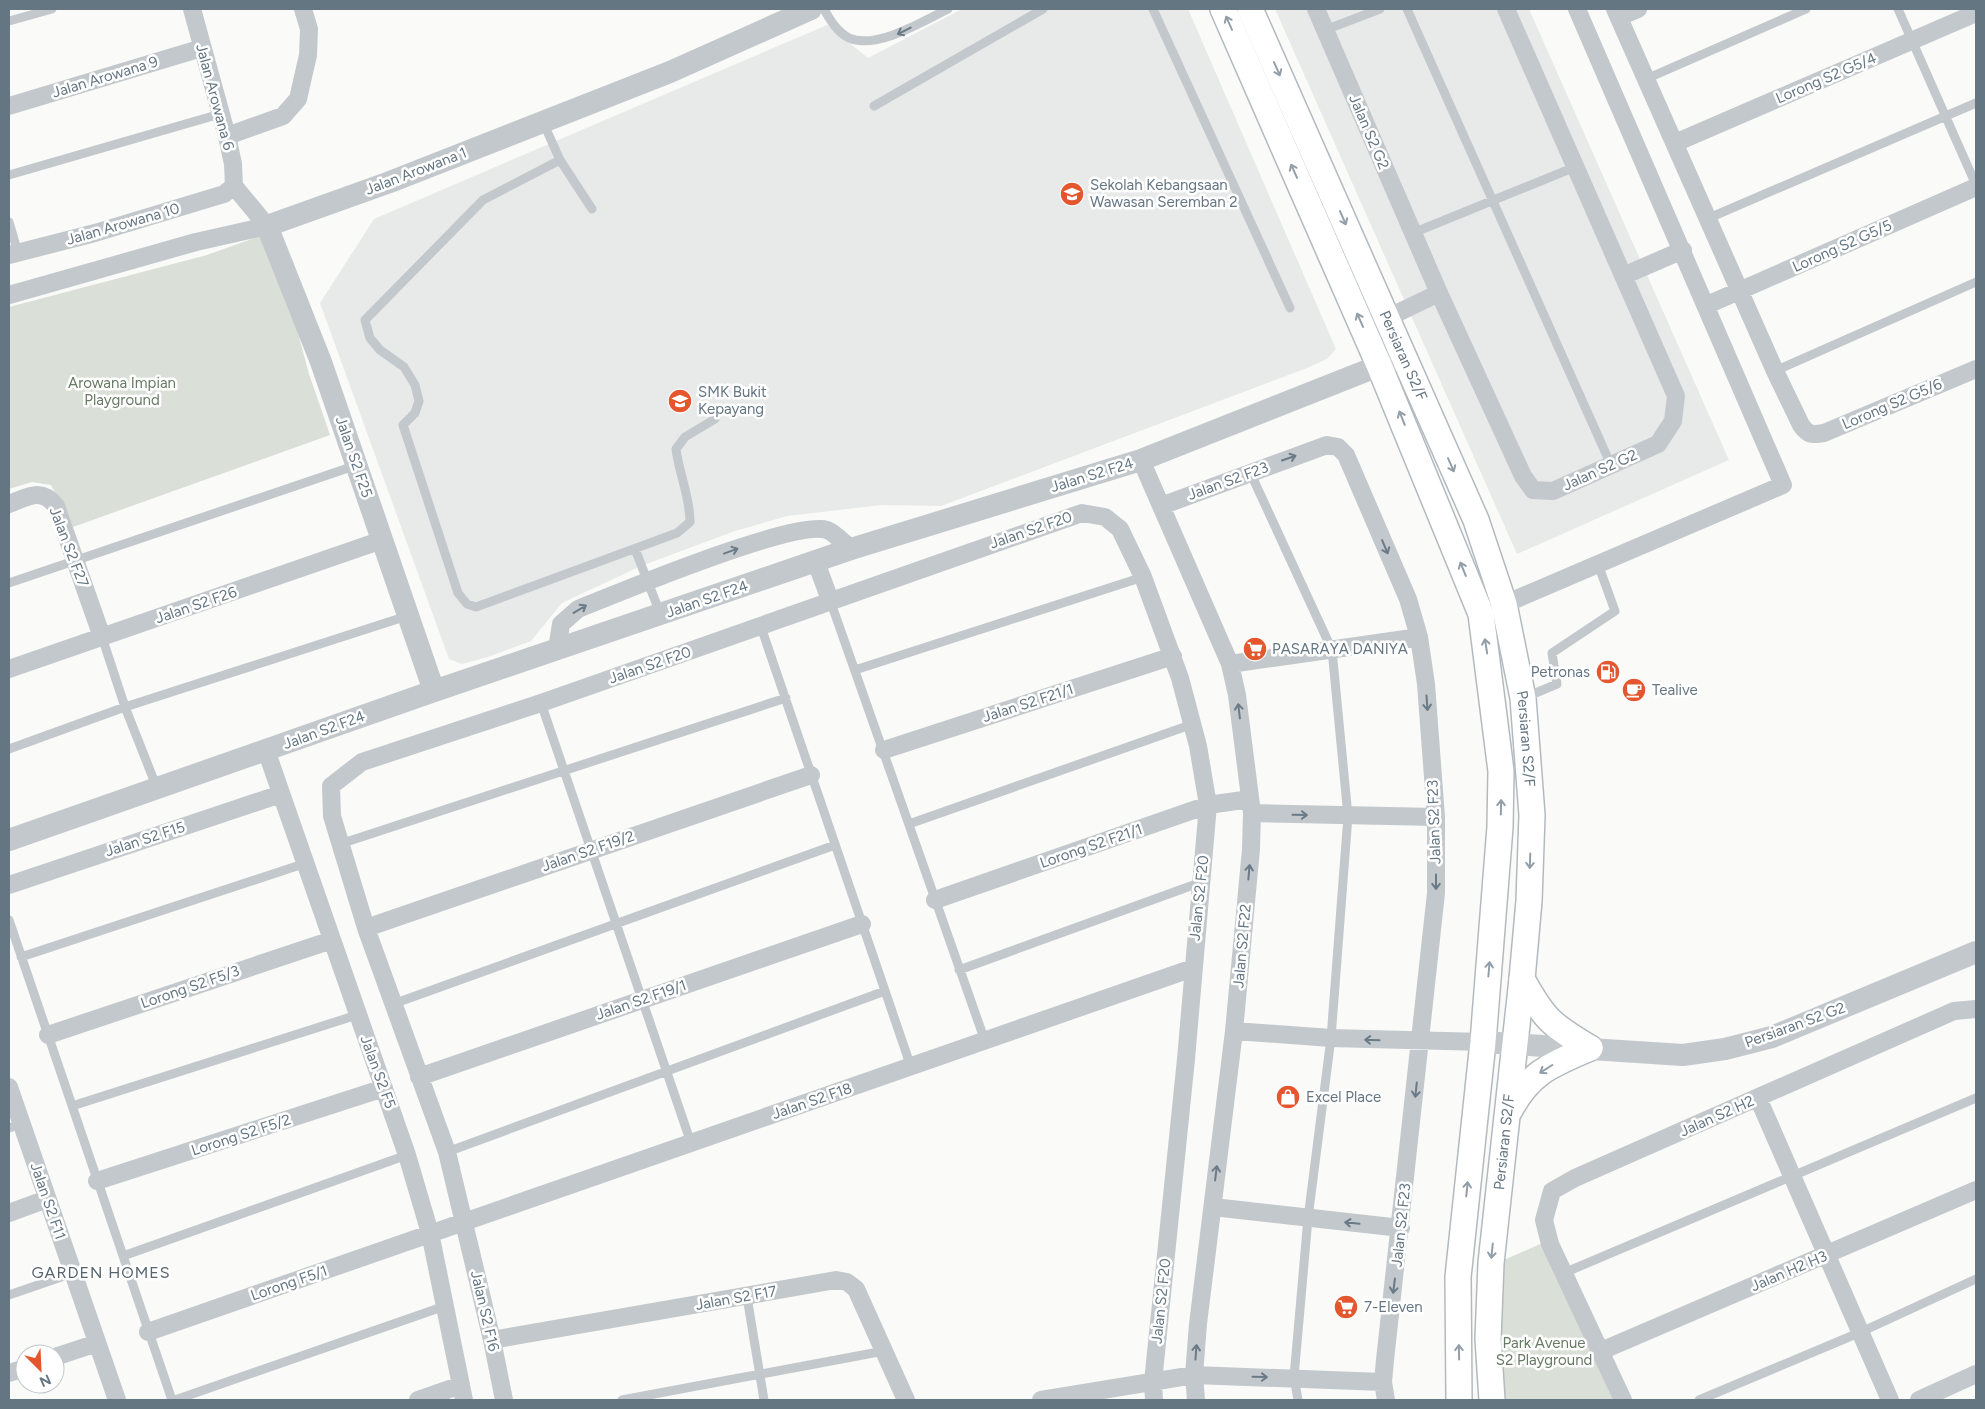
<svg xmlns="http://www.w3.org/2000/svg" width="1985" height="1409" viewBox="0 0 1985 1409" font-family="Figtree,sans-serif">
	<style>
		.built { fill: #e8e9e9 }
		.green { fill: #dadfd7 }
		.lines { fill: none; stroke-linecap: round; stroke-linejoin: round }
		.secondary-casing { stroke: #b3babf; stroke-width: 28 }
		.service { stroke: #c3c8cc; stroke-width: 9 }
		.minor { stroke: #c3c8cc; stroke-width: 18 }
		.tertiary { stroke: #c3c8cc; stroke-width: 22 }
		.secondary { stroke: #fff; stroke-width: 25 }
		.oneway { stroke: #939fa8 }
		.oneway2 { stroke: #6a7a87 }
		.labels { text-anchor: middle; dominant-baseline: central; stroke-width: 5; stroke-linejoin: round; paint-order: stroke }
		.street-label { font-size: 15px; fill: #657683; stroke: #fff }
		.poi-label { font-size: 15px; fill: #657683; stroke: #fff; text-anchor: start }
		.park-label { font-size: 15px; fill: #687a64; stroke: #fff }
		.neighbourhood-label { font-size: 16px; letter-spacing: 1px; fill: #57646e; stroke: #fff }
	</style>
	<rect width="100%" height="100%" fill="#fafaf8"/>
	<path class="built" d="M 962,9 L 1188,9 L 1336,349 L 1327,359 L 1307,368 L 941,506 L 882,505 L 787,516 L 735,531 L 641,566 L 562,603 L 531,641 L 488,657 L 462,664 L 449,659 L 320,303 L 374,219 L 827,25 L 868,58 Z
		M 1275,9 L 1529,9 L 1729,460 L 1517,554 Z"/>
	<path class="green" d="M 271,232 L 309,374 L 330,435 L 73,527 L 51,485 L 32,482 L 9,489 L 9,307 L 207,255 Z
		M 1545,1242 L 1621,1400 L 1502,1400 L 1497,1263 Z"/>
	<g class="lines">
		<g class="secondary-casing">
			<g id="secondary">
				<path d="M 1223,9 L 1379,365 L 1481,614 L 1501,771 L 1500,827 L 1483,1042 L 1458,1277 L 1459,1400"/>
				<path id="s1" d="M 1250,9 L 1476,520 L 1504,604 L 1523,698 L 1532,815 L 1529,901 L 1522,979 L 1491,1263 L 1488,1339 L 1492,1400"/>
				<path d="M 1522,979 C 1544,1019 1551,1025 1590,1048"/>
				<path d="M 1510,1110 C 1530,1072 1551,1065 1590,1048"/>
			</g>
		</g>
		<path class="service" d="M 824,9 C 830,20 837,32 849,38 C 876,50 924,21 948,9
			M 1153,9 L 1290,308
			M 1407,9 L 1611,465
			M 1898,9 L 1976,185
			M 9,21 L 52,9
			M 1325,30 L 1380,9
			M 1646,79 L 1806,9
			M 874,106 L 1043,9
			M 543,122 L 560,160
			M 9,175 L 220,114
			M 592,209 L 560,160 L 483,200 L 365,320 L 370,338 L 380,350 L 404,367 L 415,385 L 419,401 L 415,413 L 403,425 L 458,593 L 467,604 L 476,607 L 677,533 L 690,522 C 690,496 679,474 676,449 L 685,437 L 715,419
			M 1709,218 L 1976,103
			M 9,222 L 18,253
			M 1413,233 L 1575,167
			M 1775,371 L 1976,282
			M 1250,472 L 1332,650 L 1348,816 L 1331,1038 L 1308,1218 L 1294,1377 L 1298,1400
			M 635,549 L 660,613
			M 9,583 L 357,465
			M 830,600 L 985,1041
			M 761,627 L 911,1067
			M 102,637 L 125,707 L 157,788
			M 855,670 L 1143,577
			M 1526,697 L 1557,684 L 1552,653 L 1615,611 L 1598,564
			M 541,703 L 691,1143
			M 9,749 L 125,707 L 407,616
			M 909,824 L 1193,724
			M 340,844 L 786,698
			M 9,920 L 172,1400
			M 21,957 L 306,863
			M 959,970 L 1199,883
			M 393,1004 L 835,845
			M 72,1106 L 357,1015
			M 9,1128 L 21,1124
			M 447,1152 L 885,991
			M 123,1256 L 407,1155
			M 1564,1273 L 1976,1098
			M 9,1295 L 73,1273
			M 747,1297 L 764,1400
			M 175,1400 L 445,1306
			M 622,1400 L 884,1351
			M 1699,1400 L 1861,1332 L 1976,1279"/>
		<path class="minor" d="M 192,9 L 227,136 L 233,164 L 234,186
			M 1316,9 L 1439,293 L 1523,476 L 1533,490 L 1553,491 L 1658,444 L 1673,421 L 1676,396 L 1506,9
			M 1615,9 L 1775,371 L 1801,425 C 1808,435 1812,435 1824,433 L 1976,369
			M 1619,17 L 1638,9
			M 9,106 L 202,48
			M 227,136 L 283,116 L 298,99 L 308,55 L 309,29 L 303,9
			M 1675,143 L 1976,13
			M 9,255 L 95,233 L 224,194 L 234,186
			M 1623,276 L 1683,250
			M 9,295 L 196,242 L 267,226 L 234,186
			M 1707,305 L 1976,187
			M 1387,318 L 1439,293
			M 1141,460 L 1230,664 L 1237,695 L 1252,813 L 1251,849 L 1234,1031 L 1198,1324 L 1194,1375 L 1196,1400
			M 9,504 C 28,497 41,487 56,506 L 102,637
			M 1161,506 L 1327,445 L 1338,447 L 1346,455 L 1408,599 L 1419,637 L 1426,684 L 1436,817 L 1436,893 L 1385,1360 L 1383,1382 L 1386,1400
			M 816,562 L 830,600
			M 1493,609 L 1783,485 L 1577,9
			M 557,649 L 561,624 L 578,609 C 618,593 795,519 827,530 C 835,533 845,544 851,549
			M 1230,664 L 1419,637
			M 9,669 L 382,540
			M 266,750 L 407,1155 L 430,1233 L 464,1400
			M 884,750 L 1173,656
			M 1252,813 L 1436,817
			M 9,885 L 281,794
			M 935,900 L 1208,805 L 1250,799
			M 366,928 L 811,775
			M 1234,1031 L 1331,1038 L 1483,1042
			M 48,1035 L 332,940
			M 419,1077 L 862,924
			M 9,1087 L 117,1400
			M 1758,1098 L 1890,1400
			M 97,1181 L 384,1088
			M 1213,1207 L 1401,1228
			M 9,1213 L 47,1199
			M 148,1332 L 1193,968
			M 492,1340 L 836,1280 L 847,1282 L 856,1289 L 906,1400
			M 1601,1351 L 1976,1190
			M 55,1357 L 97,1343
			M 9,1373 L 25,1368
			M 418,1400 L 461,1385
			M 504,1400 L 492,1340 L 447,1152 L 366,928 L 332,816 L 331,786 L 362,762 L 541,703 L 1082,513 L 1105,517 L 1120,529 L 1143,577 L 1180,678 L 1198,746 L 1208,805 L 1186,1059 L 1153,1382 L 1154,1400
			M 1041,1400 L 1194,1375 L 1383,1382
			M 1623,1400 L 1550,1244 L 1544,1220 L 1552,1191 L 1575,1178 L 1954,1011 L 1976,1009
			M 1919,1400 L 1976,1374"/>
		<path class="tertiary" d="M 434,691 L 321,362 L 267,226 L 390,182 L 670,72 L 811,9
			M 9,840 L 434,691 L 851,549 L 1141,460 L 1396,359
			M 1483,1042 L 1683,1055 L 1725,1049 L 1772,1037 L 1976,952"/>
		<use href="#secondary" class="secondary"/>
	</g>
	<defs><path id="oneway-shaft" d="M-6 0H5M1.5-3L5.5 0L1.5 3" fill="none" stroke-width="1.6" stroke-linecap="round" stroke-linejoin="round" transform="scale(1.25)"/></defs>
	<g class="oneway">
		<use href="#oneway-shaft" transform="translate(1229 23) rotate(-114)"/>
		<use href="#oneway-shaft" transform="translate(1277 69) rotate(66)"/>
		<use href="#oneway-shaft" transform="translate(1294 171) rotate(-114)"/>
		<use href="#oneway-shaft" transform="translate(1343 218) rotate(66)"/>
		<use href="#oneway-shaft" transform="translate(1360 320) rotate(-114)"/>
		<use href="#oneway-shaft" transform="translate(1402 418) rotate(-112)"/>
		<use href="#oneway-shaft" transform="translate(1451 465) rotate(66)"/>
		<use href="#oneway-shaft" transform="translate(1463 569) rotate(-112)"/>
		<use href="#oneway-shaft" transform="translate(1486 646) rotate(-99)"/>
		<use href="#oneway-shaft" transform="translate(1501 807) rotate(-89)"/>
		<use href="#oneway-shaft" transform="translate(1530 861) rotate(92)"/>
		<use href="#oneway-shaft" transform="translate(1489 969) rotate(-85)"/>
		<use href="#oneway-shaft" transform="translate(1546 1069) rotate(148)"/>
		<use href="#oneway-shaft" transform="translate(1467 1189) rotate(-84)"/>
		<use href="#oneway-shaft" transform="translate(1492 1251) rotate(96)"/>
		<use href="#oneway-shaft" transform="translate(1459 1352) rotate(-91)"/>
	</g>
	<g class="oneway2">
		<use href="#oneway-shaft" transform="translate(904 31) rotate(153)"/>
		<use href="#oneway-shaft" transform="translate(1289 458) rotate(-19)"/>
		<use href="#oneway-shaft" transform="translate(1385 547) rotate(67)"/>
		<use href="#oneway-shaft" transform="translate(731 551) rotate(-20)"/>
		<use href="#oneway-shaft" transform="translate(580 609) rotate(-31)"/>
		<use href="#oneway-shaft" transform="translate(1427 703) rotate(86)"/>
		<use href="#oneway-shaft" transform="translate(1239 711) rotate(-97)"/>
		<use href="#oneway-shaft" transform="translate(1300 815) rotate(1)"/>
		<use href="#oneway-shaft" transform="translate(1249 872) rotate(-85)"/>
		<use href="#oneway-shaft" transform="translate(1436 882) rotate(90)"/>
		<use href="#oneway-shaft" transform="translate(1372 1040) rotate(-178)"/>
		<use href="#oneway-shaft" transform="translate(1416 1090) rotate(96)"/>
		<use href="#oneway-shaft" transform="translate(1216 1173) rotate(-83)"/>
		<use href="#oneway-shaft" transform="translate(1352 1223) rotate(-174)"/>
		<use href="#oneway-shaft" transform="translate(1394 1286) rotate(97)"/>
		<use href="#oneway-shaft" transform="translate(1196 1352) rotate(-86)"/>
		<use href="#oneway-shaft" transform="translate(1260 1377) rotate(1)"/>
	</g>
	<defs>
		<g id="school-disc" transform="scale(1.25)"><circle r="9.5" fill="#e4572e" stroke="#fff"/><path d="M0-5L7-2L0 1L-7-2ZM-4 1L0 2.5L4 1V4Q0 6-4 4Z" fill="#fff"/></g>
		<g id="supermarket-disc" transform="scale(1.25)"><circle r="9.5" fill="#e4572e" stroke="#fff"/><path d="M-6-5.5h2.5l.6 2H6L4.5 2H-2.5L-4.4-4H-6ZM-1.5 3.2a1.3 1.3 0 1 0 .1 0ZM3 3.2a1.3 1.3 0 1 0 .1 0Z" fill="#fff"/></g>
		<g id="fuel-disc" transform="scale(1.25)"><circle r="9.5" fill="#e4572e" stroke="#fff"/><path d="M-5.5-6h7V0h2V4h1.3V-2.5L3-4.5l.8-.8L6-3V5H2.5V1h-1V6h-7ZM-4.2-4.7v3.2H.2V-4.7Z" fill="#fff"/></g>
		<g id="cafe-disc" transform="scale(1.25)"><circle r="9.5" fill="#e4572e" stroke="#fff"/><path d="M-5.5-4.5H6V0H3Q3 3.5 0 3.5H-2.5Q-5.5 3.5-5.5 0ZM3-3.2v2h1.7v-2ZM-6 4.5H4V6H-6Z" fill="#fff"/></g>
		<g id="shop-disc" transform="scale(1.25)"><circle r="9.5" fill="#e4572e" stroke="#fff"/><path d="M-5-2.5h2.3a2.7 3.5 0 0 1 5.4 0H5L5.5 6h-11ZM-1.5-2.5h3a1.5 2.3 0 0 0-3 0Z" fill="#fff"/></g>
	</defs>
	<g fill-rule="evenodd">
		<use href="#school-disc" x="1072" y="194"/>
		<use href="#school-disc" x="680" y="401"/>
		<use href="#supermarket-disc" x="1255" y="649"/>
		<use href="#fuel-disc" x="1608" y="672"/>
		<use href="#cafe-disc" x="1634" y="690"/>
		<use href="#shop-disc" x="1288" y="1097"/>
		<use href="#supermarket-disc" x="1346" y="1307"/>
	</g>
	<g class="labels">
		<g class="street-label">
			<text transform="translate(105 77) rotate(-17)">Jalan Arowana 9</text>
			<text transform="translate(1826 78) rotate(-23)">Lorong S2 G5/4</text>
			<text transform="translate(215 97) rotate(75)">Jalan Arowana 6</text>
			<text transform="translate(1369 132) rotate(67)">Jalan S2 G2</text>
			<text transform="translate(416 171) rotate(-21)">Jalan Arowana 1</text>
			<text transform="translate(123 224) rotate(-16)">Jalan Arowana 10</text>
			<text transform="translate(1842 246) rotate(-24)">Lorong S2 G5/5</text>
			<text stroke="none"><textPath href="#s1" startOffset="379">Persiaran S2/F</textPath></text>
			<text transform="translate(1892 404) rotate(-23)">Lorong S2 G5/6</text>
			<text transform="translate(354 457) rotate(71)">Jalan S2 F25</text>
			<text transform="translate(1600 470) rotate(-24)">Jalan S2 G2</text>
			<text transform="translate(1092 475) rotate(-17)">Jalan S2 F24</text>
			<text transform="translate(1228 481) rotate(-20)">Jalan S2 F23</text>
			<text transform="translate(1031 530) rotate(-19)">Jalan S2 F20</text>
			<text transform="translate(69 547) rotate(69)">Jalan S2 F27</text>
			<text transform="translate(707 599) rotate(-19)">Jalan S2 F24</text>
			<text transform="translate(196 605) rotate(-19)">Jalan S2 F26</text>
			<text transform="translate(650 665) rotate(-19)">Jalan S2 F20</text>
			<text transform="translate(1028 703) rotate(-18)">Jalan S2 F21/1</text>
			<text transform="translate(324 730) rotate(-20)">Jalan S2 F24</text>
			<text stroke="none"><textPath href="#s1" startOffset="784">Persiaran S2/F</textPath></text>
			<text transform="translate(1434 822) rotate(-92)">Jalan S2 F23</text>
			<text transform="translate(145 839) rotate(-18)">Jalan S2 F15</text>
			<text transform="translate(1091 846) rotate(-19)">Lorong S2 F21/1</text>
			<text transform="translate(588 851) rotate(-19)">Jalan S2 F19/2</text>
			<text transform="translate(1199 898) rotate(-84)">Jalan S2 F20</text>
			<text transform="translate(1242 946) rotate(-85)">Jalan S2 F22</text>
			<text transform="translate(190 987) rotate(-19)">Lorong S2 F5/3</text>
			<text transform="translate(641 1000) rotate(-19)">Jalan S2 F19/1</text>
			<text transform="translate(1795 1025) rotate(-20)">Persiaran S2 G2</text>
			<text transform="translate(378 1072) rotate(70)">Jalan S2 F5</text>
			<text transform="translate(812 1101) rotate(-19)">Jalan S2 F18</text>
			<text transform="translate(1717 1116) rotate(-24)">Jalan S2 H2</text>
			<text transform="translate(241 1135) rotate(-18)">Lorong S2 F5/2</text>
			<text transform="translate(1504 1142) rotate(-84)">Persiaran S2/F</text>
			<text transform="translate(48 1201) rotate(71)">Jalan S2 F11</text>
			<text transform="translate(1401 1225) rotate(-84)">Jalan S2 F23</text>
			<text transform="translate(1789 1271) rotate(-23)">Jalan H2 H3</text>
			<text transform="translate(289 1283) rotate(-19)">Lorong F5/1</text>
			<text transform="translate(736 1298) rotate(-10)">Jalan S2 F17</text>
			<text transform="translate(1161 1301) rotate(-84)">Jalan S2 F20</text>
			<text transform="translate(485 1311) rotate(77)">Jalan S2 F16</text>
		</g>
		<g class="poi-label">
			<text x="1090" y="185">Sekolah Kebangsaan<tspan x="1090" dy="17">Wawasan Seremban 2</tspan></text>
			<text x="698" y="392">SMK Bukit<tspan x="698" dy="17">Kepayang</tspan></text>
			<text x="1272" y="649">PASARAYA DANIYA</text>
			<text x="1590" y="672" text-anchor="end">Petronas</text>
			<text x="1652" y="690">Tealive</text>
			<text x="1306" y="1097">Excel Place</text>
			<text x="1364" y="1307">7-Eleven</text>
		</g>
		<g class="park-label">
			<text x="122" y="383">Arowana Impian<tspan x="122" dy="17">Playground</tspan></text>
			<text x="1544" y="1343">Park Avenue<tspan x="1544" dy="17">S2 Playground</tspan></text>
		</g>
		<g class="neighbourhood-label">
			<text x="101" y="1272">GARDEN HOMES</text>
		</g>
	</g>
	<rect width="1985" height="1409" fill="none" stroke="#657683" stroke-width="20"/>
	<g transform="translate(40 1369) rotate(156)"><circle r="24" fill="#ffffff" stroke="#c1c8cd"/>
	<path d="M0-4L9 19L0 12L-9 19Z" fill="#e4572e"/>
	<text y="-8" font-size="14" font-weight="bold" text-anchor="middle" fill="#657683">N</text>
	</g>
</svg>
